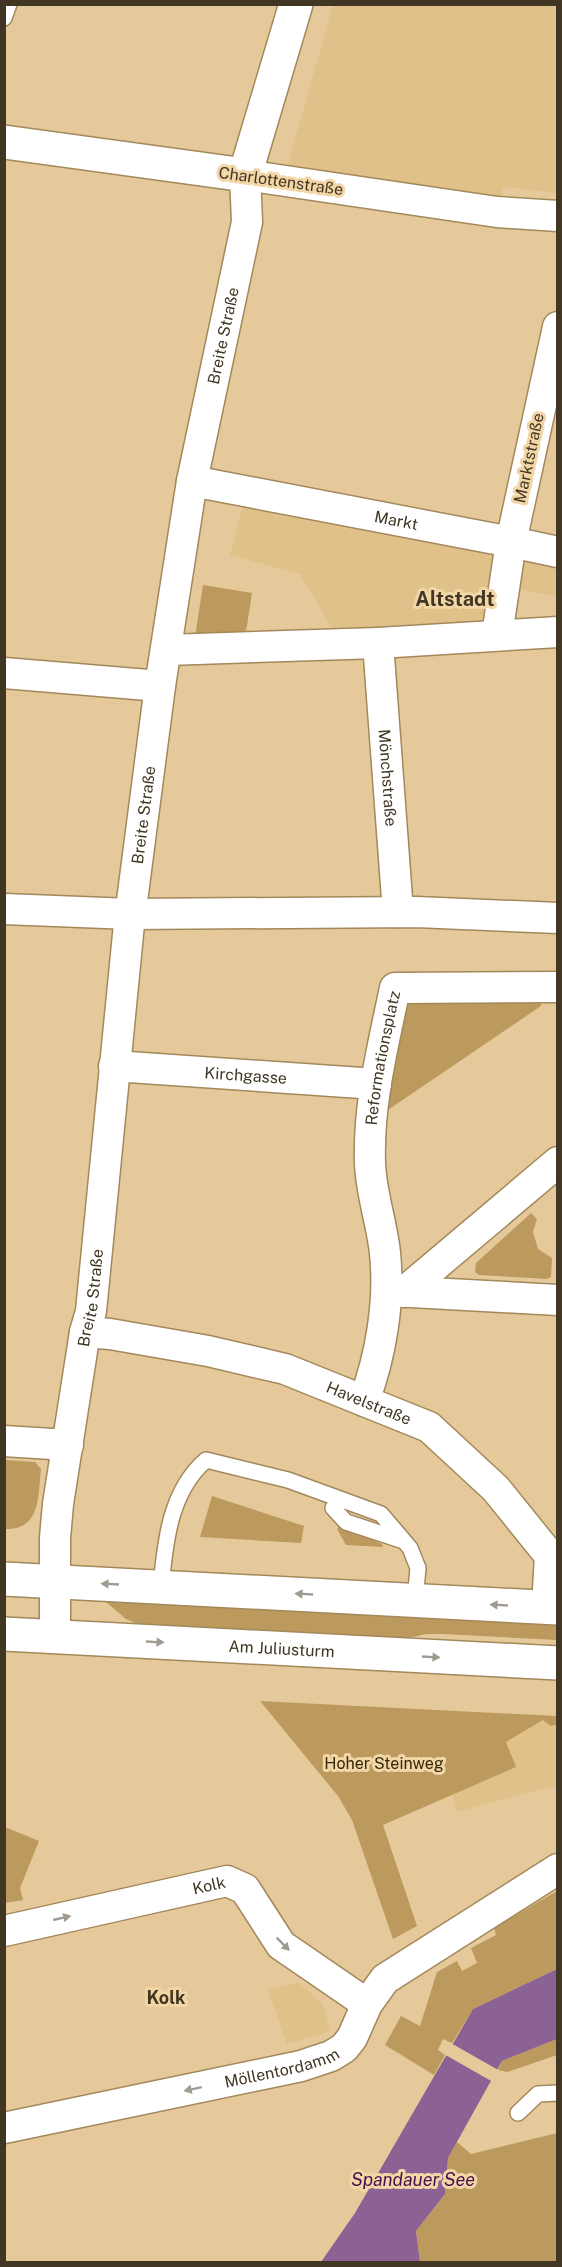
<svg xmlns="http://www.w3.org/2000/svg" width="562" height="2267" viewBox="0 0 562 2267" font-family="'Public Sans',sans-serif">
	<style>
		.built { fill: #e0c18a }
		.green { fill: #bc995d }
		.water { fill: #8c6295 }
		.pier { fill: #e5c99a }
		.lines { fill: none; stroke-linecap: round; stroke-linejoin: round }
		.lane-casing { stroke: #a3885b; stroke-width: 18 }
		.street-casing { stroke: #a3885b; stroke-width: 33 }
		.secondary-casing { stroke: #a3885b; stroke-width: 36 }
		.lane { stroke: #fff; stroke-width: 15 }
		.street { stroke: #fff; stroke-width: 30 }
		.secondary { stroke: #fff; stroke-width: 33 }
		.oneway { fill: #a09a91 }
		.labels { text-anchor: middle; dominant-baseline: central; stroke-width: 6; stroke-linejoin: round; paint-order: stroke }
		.street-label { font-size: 16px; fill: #413623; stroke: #f2d6a6 }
		.park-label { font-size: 16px; fill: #36270a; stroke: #f2d6a6 }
		.neighbourhood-label { font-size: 18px; font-weight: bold; fill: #413623; stroke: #f2d6a6 }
		.water-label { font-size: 18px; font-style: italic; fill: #481052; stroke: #f2d6a6 }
		.quarter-label { font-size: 20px; font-weight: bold; fill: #413623; stroke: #f2d6a6 }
	</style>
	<rect width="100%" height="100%" fill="#e5c99a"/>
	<path class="built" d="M 333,5 L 557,5 L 557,193 L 503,187 L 501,196 L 286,171 Z
		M 244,500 L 557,564 L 557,597 L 511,587 L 493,622 L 337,636 L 300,574 L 230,555 Z
		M 543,1720 L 557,1724 L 557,1785 L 457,1812 L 452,1795 L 515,1767 L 506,1742 Z
		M 298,1982 L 322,2003 L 331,2031 L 287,2044 L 268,1990 Z"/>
	<path class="green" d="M 203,585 L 252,593 L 243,651 L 194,643 Z
		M 398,999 L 541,1000 L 541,1006 L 379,1116 Z
		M 531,1213 L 537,1219 L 533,1232 L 538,1249 L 552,1258 L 551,1277 L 547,1279 L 479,1275 L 475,1272 L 476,1263 Z
		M 5,1460 L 35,1462 L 41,1469 C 38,1496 41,1530 5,1529 Z
		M 212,1496 L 304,1526 L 301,1543 L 200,1537 Z
		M 340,1526 L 382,1544 L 383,1547 L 346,1545 L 337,1529 Z
		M 107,1599 L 557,1620 L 557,1640 L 443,1634 L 426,1634 L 395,1641 L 145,1627 L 126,1619 L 106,1602 Z
		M 260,1701 L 557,1716 L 557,1724 L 551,1726 L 543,1720 L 506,1742 L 516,1767 L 383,1825 L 417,1926 L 393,1939 L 352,1820 L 338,1796 Z
		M 5,1827 L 39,1841 L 20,1888 L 23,1900 L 5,1903 Z
		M 557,1891 L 557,1969 L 473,2009 L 452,2043 L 443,2039 L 438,2050 L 445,2055 L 434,2075 L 385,2045 L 401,2016 L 420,2026 L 437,1972 L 457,1961 L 462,1971 L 477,1963 L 471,1948 L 496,1935 L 494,1928 Z
		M 557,2039 L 557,2055 L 507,2072 L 498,2070 L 502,2061 Z
		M 557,2133 L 557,2262 L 420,2262 L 416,2231 L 445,2194 L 448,2158 L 457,2142 L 471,2154 Z"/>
	<path class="water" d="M 557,1969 L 557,2039 L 502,2061 L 448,2158 L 445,2194 L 416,2231 L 420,2262 L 321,2262 L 355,2213 L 473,2009 Z"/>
	<path class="pier" d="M 449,2042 L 500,2071 L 493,2082 L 442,2053 Z"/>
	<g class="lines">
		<g class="lane-casing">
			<path id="lane" d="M 4,18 L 9,4
				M 333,1508 L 346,1522 L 404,1541
				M 161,1587 C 165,1542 170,1491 206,1460 L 288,1480 L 381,1514 L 410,1548 L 418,1568 L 415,1600
				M 518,2113 L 538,2094 L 558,2093"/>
		</g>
		<g class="street-casing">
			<g id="street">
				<path d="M 558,327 L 511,542 L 558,552"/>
				<path id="s1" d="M 192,481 L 511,542 L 497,635"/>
				<path id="s2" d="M 378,643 L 398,912"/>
				<path d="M 167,650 L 378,643 L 558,632"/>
				<path d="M 4,673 L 160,686"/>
				<path d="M 4,909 L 131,914 L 416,912 L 558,918"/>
				<path id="s3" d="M 114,1066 L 376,1084"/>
				<path d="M 393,1291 L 558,1300"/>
				<path d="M 404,1292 L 558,1162"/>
				<path id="s4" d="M 85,1332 L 110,1334 L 208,1351 L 285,1369 L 429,1427 L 496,1489 L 550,1556 L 547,1607"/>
				<path id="s5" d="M 364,1401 C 381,1355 390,1302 385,1253 C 382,1223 371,1194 370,1163 C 368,1104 383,1046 395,988 L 558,987"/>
				<path d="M 4,1441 L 68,1445"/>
				<path id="s6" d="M 55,1637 L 55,1538 L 58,1504 L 85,1332 L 91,1311 L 129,924 L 160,686 L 192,481 L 247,222 L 245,175 L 497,212 L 558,216"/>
				<path id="s7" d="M 4,1931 L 227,1881 L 245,1889 L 281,1945 L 367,2004"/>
				<path id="s8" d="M 4,2128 L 301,2066 L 331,2056 L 344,2048 L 352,2038 L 367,2004 L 385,1979 L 558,1869"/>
			</g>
		</g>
		<g class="secondary-casing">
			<g id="secondary">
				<path d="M 4,142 L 245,175 L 296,4"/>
				<path d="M 4,1579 L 558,1608"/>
				<path id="s9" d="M 4,1634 L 558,1663"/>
			</g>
		</g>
		<use href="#lane" class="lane"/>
		<use href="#street" class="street"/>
		<use href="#secondary" class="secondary"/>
	</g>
	<defs><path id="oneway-solid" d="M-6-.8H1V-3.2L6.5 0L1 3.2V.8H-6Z" transform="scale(1.5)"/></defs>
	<g class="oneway">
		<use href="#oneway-solid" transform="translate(110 1584) rotate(-177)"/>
		<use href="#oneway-solid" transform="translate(304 1594) rotate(-177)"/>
		<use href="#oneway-solid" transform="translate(499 1605) rotate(-177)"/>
		<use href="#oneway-solid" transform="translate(155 1642) rotate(3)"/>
		<use href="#oneway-solid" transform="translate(431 1657) rotate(3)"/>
		<use href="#oneway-solid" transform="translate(62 1918) rotate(-13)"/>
		<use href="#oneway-solid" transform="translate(283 1944) rotate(45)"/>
		<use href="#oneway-solid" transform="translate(193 2089) rotate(168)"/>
	</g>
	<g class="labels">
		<g class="street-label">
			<text transform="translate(281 181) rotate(8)">Charlottenstraße</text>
			<text stroke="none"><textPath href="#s6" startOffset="1314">Breite Straße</textPath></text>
			<text transform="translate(529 458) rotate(-78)">Marktstraße</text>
			<text stroke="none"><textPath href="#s1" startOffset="208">Markt</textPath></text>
			<text stroke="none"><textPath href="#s2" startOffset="135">Mönchstraße</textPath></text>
			<text stroke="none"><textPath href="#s6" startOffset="828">Breite Straße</textPath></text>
			<text stroke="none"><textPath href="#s5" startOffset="348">Reformationsplatz</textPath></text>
			<text stroke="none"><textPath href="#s3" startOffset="132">Kirchgasse</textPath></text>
			<text stroke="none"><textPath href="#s6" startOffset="342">Breite Straße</textPath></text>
			<text stroke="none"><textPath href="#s4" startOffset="294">Havelstraße</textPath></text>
			<text stroke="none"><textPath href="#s9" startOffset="278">Am Juliusturm</textPath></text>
			<text stroke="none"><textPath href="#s7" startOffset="210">Kolk</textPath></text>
			<text stroke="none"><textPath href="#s8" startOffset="284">Möllentordamm</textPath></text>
		</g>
		<g class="park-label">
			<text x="384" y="1763">Hoher Steinweg</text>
		</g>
		<g class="neighbourhood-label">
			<text x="166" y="1997">Kolk</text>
		</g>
		<g class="water-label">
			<text x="413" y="2179">Spandauer See</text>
		</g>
		<g class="quarter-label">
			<text x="455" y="599">Altstadt</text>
		</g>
	</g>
	<rect width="562" height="2267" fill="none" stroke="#413623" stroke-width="12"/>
</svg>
